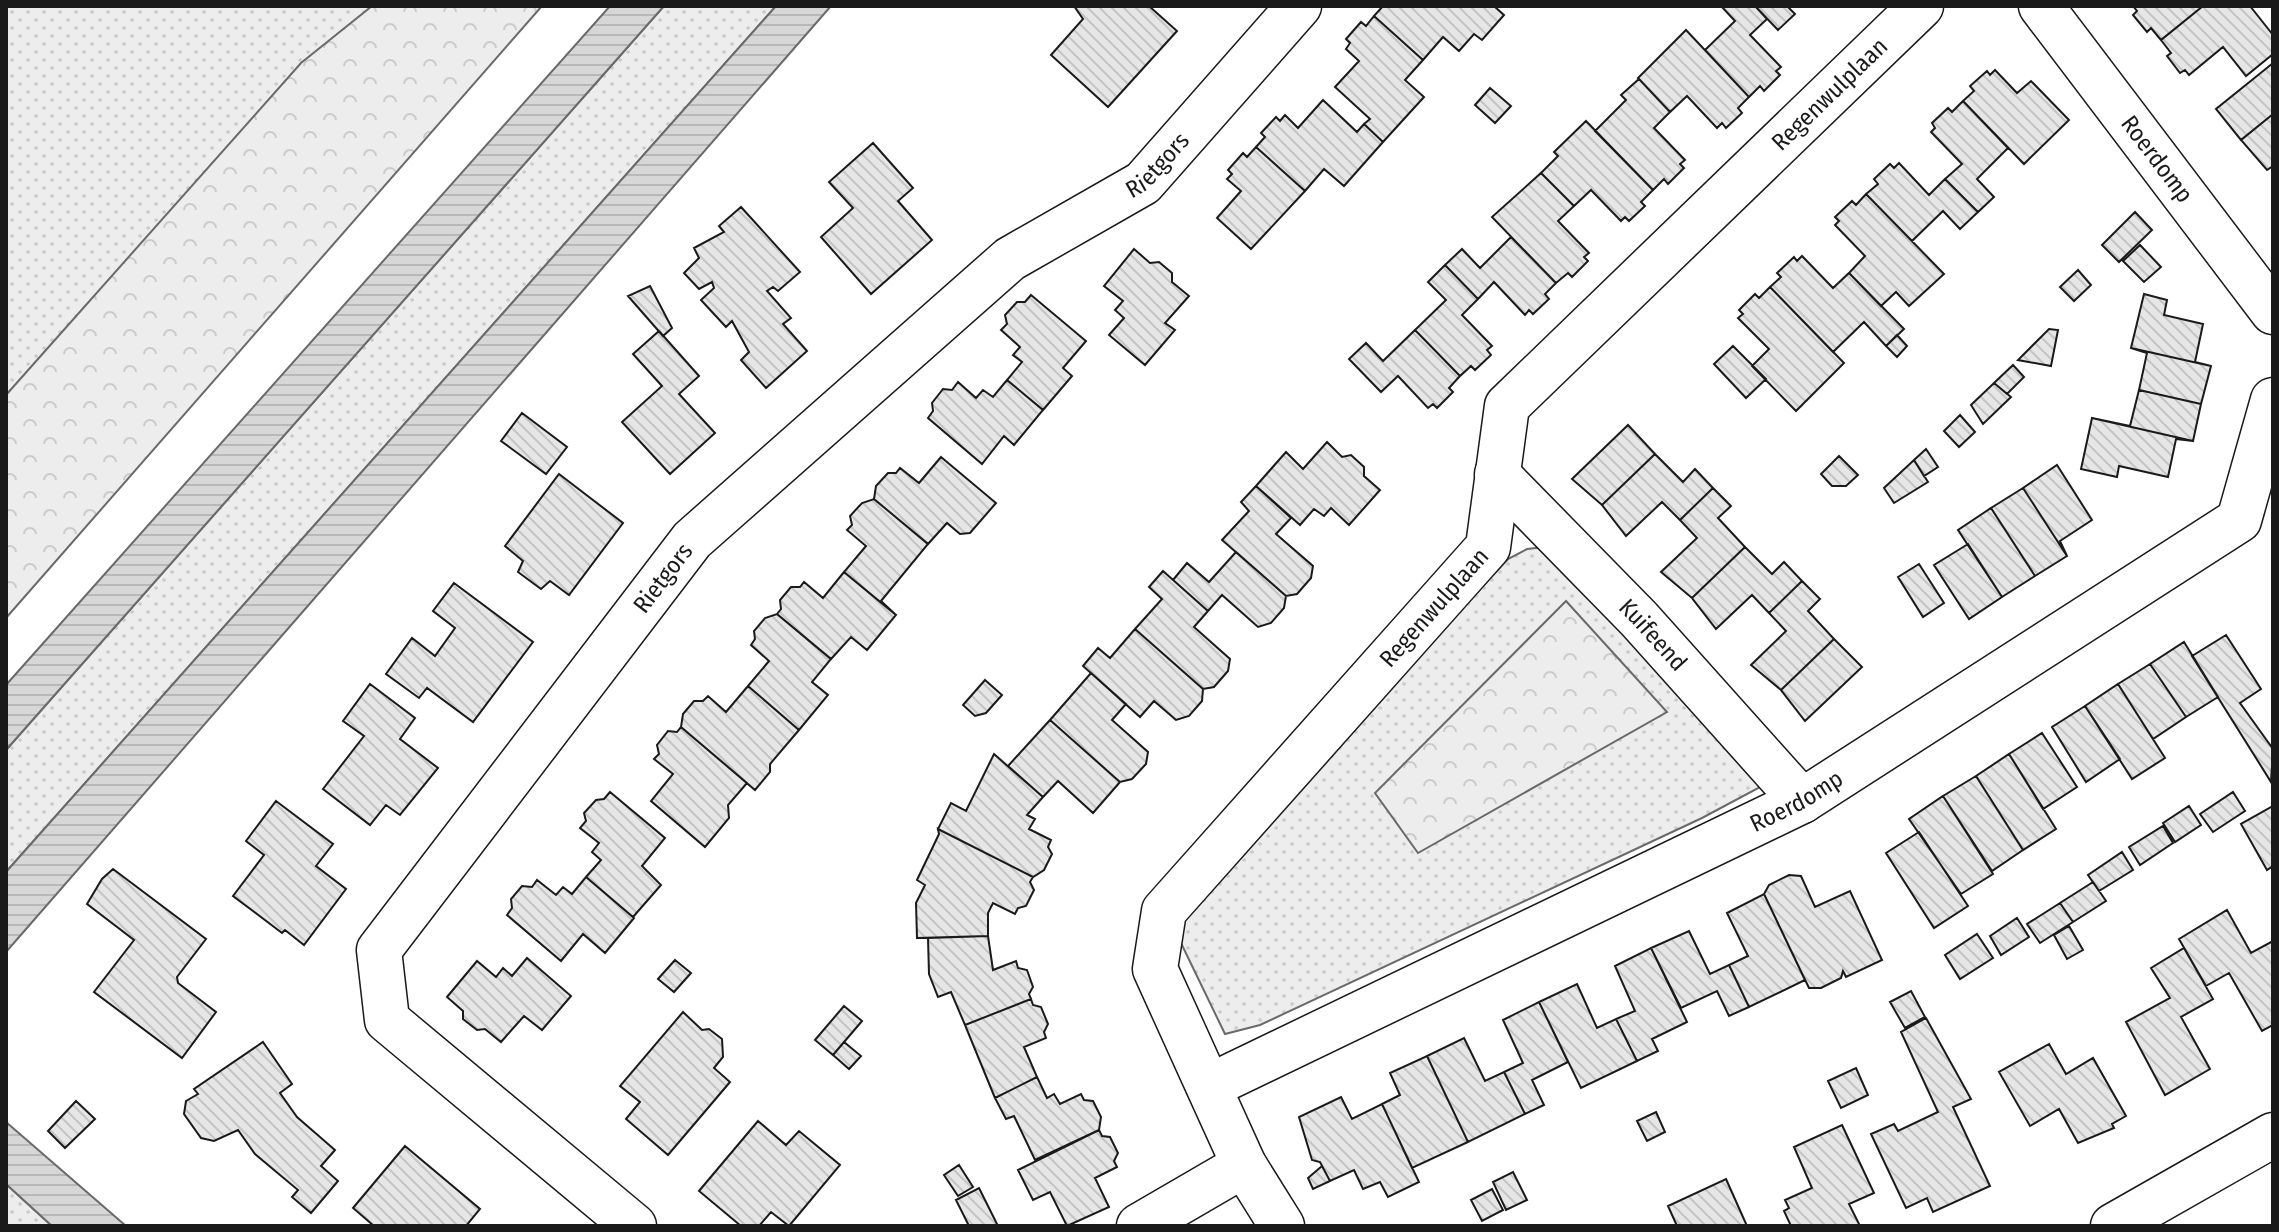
<svg xmlns="http://www.w3.org/2000/svg" width="2279" height="1232" viewBox="0 0 2279 1232" font-family="'Fira Sans Condensed',sans-serif">
	<style>
		.grass { fill: url(#grass-dots); stroke: #6a6a6a; stroke-width: 2 }
		.forest { fill: url(#forest-crowns); stroke: #6a6a6a; stroke-width: 2 }
		.water { fill: url(#water-rules); stroke: #6a6a6a; stroke-width: 2 }
		.building { fill: url(#building-back-hatch); stroke: #1a1a1a; stroke-width: 2 }
		.lines { fill: none; stroke-linecap: round; stroke-linejoin: round }
		.street-casing { stroke: #1a1a1a; stroke-width: 47 }
		.street { stroke: #fff; stroke-width: 44 }
		.labels { text-anchor: middle; dominant-baseline: central; stroke-width: 6; stroke-linejoin: round; paint-order: stroke }
		.street-label { font-size: 24px; fill: #1a1a1a; stroke: #fff }
	</style>
	<defs>
		<pattern id="grass-dots" width="8" height="8" patternUnits="userSpaceOnUse" patternTransform="scale(2)"><rect width="8" height="8" fill="#ededed"/><path d="M2 2h.1M6 6h.1" fill="none" stroke="#cbcbcb" stroke-width="1.8" stroke-linecap="round"/></pattern>
		<pattern id="forest-crowns" width="20" height="18" patternUnits="userSpaceOnUse" patternTransform="scale(2)"><rect width="20" height="18" fill="#ededed"/><path d="M2 6a3 3 0 1 1 6 0M12 15a3 3 0 1 1 6 0" fill="none" stroke="#cbcbcb"/></pattern>
		<pattern id="water-rules" width="6" height="5" patternUnits="userSpaceOnUse" patternTransform="scale(2)"><rect width="6" height="5" fill="#d7d7d7"/><path d="M0 2.5h6" fill="none" stroke="#b8b8b8"/></pattern>
		<pattern id="building-back-hatch" width="6" height="6" patternUnits="userSpaceOnUse" patternTransform="scale(2)"><rect width="6" height="6" fill="#e6e6e6"/><path d="M-1 5l2 2M0 0l6 6M5-1l2 2" fill="none" stroke="#c5c5c5"/></pattern>
	</defs>
	<rect width="100%" height="100%" fill="#fff"/>
	<path class="grass" d="M 6,6 L 504,6 L 6,517 Z
		M 664,6 L 776,6 L 6,872 L 6,750 Z
		M 1545,547 L 1764,785 L 1702,818 L 1260,1025 L 1225,1034 L 1180,941 L 1183,908 L 1508,559 L 1527,549 Z
		M 6,1184 L 52,1226 L 6,1226 Z"/>
	<path class="forest" d="M 372,6 L 542,6 L 6,618 L 6,395 L 301,63 Z
		M 1566,601 L 1667,712 L 1418,853 L 1375,793 Z"/>
	<path class="water" d="M 610,6 L 664,6 L 6,750 L 6,685 Z
		M 776,6 L 831,6 L 6,952 L 6,872 Z
		M 6,1122 L 126,1226 L 52,1226 L 6,1184 Z"/>
	<path class="building" d="M 1074,6 L 1149,6 L 1177,31 L 1108,107 L 1051,55 L 1083,19 Z
		M 1494,6 L 1504,15 L 1482,40 L 1474,34 L 1459,51 L 1443,37 L 1423,60 L 1374,16 L 1383,6 Z
		M 1721,6 L 1755,6 L 1767,19 L 1750,35 L 1781,67 L 1776,71 L 1780,75 L 1764,91 L 1760,86 L 1749,97 L 1705,50 L 1735,21 Z
		M 1755,6 L 1787,6 L 1795,14 L 1778,30 Z
		M 2133,6 L 2203,6 L 2161,40 L 2151,28 L 2147,32 L 2133,15 L 2137,11 Z
		M 2203,6 L 2250,6 L 2273,35 L 2273,54 L 2246,76 L 2223,47 L 2189,75 L 2185,70 L 2180,73 L 2167,56 L 2171,53 L 2161,40 Z
		M 1374,16 L 1423,60 L 1405,80 L 1424,97 L 1383,142 L 1364,124 L 1370,119 L 1335,87 L 1359,61 L 1346,49 L 1350,43 L 1346,39 L 1361,22 L 1366,26 Z
		M 1686,30 L 1749,97 L 1738,108 L 1742,113 L 1726,128 L 1722,123 L 1717,128 L 1687,96 L 1670,112 L 1638,78 Z
		M 2273,63 L 2273,114 L 2241,140 L 2216,109 Z
		M 1995,70 L 2017,93 L 2031,81 L 2069,120 L 2024,164 L 1963,101 L 1974,91 L 1970,86 L 1987,71 L 1990,75 Z
		M 1639,79 L 1670,112 L 1654,128 L 1685,160 L 1680,164 L 1684,168 L 1668,184 L 1664,179 L 1653,190 L 1595,131 L 1626,100 L 1621,95 Z
		M 1490,88 L 1511,106 L 1495,123 L 1475,105 Z
		M 1323,100 L 1357,132 L 1364,124 L 1383,142 L 1344,186 L 1324,169 L 1305,191 L 1256,147 L 1265,137 L 1261,133 L 1276,117 L 1280,121 L 1285,115 L 1298,128 Z
		M 1963,101 L 2008,148 L 1977,179 L 1994,197 L 1978,212 L 1945,179 L 1962,164 L 1931,132 L 1935,128 L 1932,123 L 1948,108 L 1952,112 Z
		M 2273,114 L 2273,166 L 2267,170 L 2241,140 Z
		M 1586,121 L 1653,190 L 1641,202 L 1645,206 L 1629,221 L 1625,217 L 1621,221 L 1591,190 L 1574,206 L 1541,173 L 1558,156 L 1554,152 Z
		M 873,143 L 913,188 L 898,201 L 932,240 L 871,294 L 821,237 L 853,208 L 829,182 Z
		M 1256,147 L 1305,191 L 1251,249 L 1217,218 L 1241,191 L 1227,179 L 1232,174 L 1228,170 L 1243,153 L 1247,157 Z
		M 1899,163 L 1929,195 L 1945,179 L 1978,212 L 1960,229 L 1943,211 L 1912,241 L 1866,194 L 1878,184 L 1874,179 L 1890,164 L 1894,168 Z
		M 1541,173 L 1574,206 L 1558,221 L 1589,253 L 1584,257 L 1588,261 L 1572,277 L 1568,273 L 1556,283 L 1492,217 Z
		M 1866,194 L 1944,274 L 1909,306 L 1896,292 L 1881,306 L 1849,273 L 1865,256 L 1835,225 L 1839,221 L 1835,217 L 1852,201 L 1856,205 Z
		M 741,207 L 800,272 L 778,291 L 773,287 L 767,291 L 791,318 L 783,324 L 807,351 L 766,388 L 741,360 L 749,352 L 732,321 L 726,327 L 701,300 L 714,288 L 712,282 L 699,289 L 684,273 L 699,258 L 694,248 L 724,232 L 719,226 Z
		M 2135,212 L 2152,230 L 2119,262 L 2102,245 Z
		M 1511,237 L 1556,283 L 1545,294 L 1549,299 L 1533,314 L 1529,310 L 1525,315 L 1494,282 L 1478,299 L 1445,265 L 1462,249 L 1480,268 Z
		M 2140,245 L 2161,267 L 2144,282 L 2123,261 Z
		M 1134,249 L 1150,263 L 1159,262 L 1172,273 L 1172,282 L 1189,296 L 1165,323 L 1175,330 L 1145,365 L 1109,335 L 1124,318 L 1115,310 L 1123,301 L 1104,286 Z
		M 1802,256 L 1833,288 L 1849,273 L 1904,329 L 1886,346 L 1864,322 L 1833,352 L 1770,287 L 1781,277 L 1777,273 L 1794,257 L 1797,261 Z
		M 1445,265 L 1478,299 L 1462,315 L 1492,346 L 1487,350 L 1491,355 L 1475,370 L 1471,366 L 1460,376 L 1415,330 L 1446,300 L 1428,282 Z
		M 2078,270 L 2091,285 L 2074,301 L 2060,287 Z
		M 650,286 L 672,328 L 663,336 L 628,296 Z
		M 1770,287 L 1844,363 L 1796,411 L 1752,366 L 1769,349 L 1738,318 L 1743,314 L 1739,310 L 1755,294 L 1759,298 Z
		M 2144,294 L 2167,300 L 2164,315 L 2203,324 L 2195,362 L 2211,366 L 2131,348 Z
		M 1031,295 L 1086,341 L 1063,368 L 1072,376 L 1043,410 L 1007,380 L 1022,362 L 1013,355 L 1020,347 L 1001,330 L 1007,324 L 1005,315 L 1017,302 L 1025,302 Z
		M 2049,329 L 2058,330 L 2051,366 L 2018,360 Z
		M 1415,330 L 1460,376 L 1449,388 L 1453,392 L 1437,408 L 1433,404 L 1428,408 L 1398,376 L 1381,392 L 1349,359 L 1366,343 L 1383,361 Z
		M 659,331 L 699,376 L 679,394 L 715,433 L 670,474 L 622,422 L 662,386 L 633,354 Z
		M 1897,335 L 1907,346 L 1897,357 L 1886,346 Z
		M 1733,346 L 1766,379 L 1746,398 L 1714,364 Z
		M 2131,348 L 2211,366 L 2201,404 L 2139,390 L 2147,353 Z
		M 2013,365 L 2024,377 L 2007,394 L 1994,383 Z
		M 1007,380 L 1043,410 L 1014,445 L 1004,436 L 982,464 L 928,418 L 933,411 L 932,403 L 943,389 L 952,390 L 958,382 L 976,398 L 983,390 L 993,397 Z
		M 1994,383 L 2011,397 L 1983,424 L 1971,405 Z
		M 2139,390 L 2201,404 L 2193,441 L 2092,418 L 2130,426 Z
		M 522,413 L 567,447 L 546,474 L 501,441 Z
		M 1960,415 L 1975,432 L 1959,447 L 1944,431 Z
		M 2092,418 L 2193,441 L 2176,439 L 2168,477 L 2119,466 L 2117,477 L 2081,469 Z
		M 1628,425 L 1655,454 L 1602,505 L 1572,479 Z
		M 1327,442 L 1342,457 L 1351,455 L 1364,467 L 1364,476 L 1380,490 L 1349,525 L 1331,508 L 1324,516 L 1314,509 L 1300,525 L 1256,486 L 1286,452 L 1303,469 Z
		M 1926,449 L 1938,467 L 1924,476 L 1914,460 Z
		M 1655,454 L 1683,482 L 1695,469 L 1713,488 L 1680,520 L 1662,502 L 1626,536 L 1602,505 Z
		M 1839,456 L 1858,475 L 1846,486 L 1832,486 L 1821,474 Z
		M 941,457 L 996,503 L 970,533 L 960,534 L 947,523 L 928,544 L 874,499 L 876,486 L 888,473 L 896,473 L 900,468 L 919,483 Z
		M 1914,460 L 1928,482 L 1894,503 L 1884,488 Z
		M 2057,465 L 2092,520 L 2060,541 L 2067,556 L 2023,488 Z
		M 559,474 L 623,523 L 569,595 L 550,581 L 541,589 L 518,572 L 523,561 L 505,546 Z
		M 1256,486 L 1291,518 L 1276,534 L 1313,566 L 1311,578 L 1297,594 L 1286,596 L 1222,540 L 1249,511 L 1241,502 Z
		M 1713,488 L 1731,506 L 1718,518 L 1745,547 L 1692,598 L 1661,572 L 1697,538 L 1680,520 Z
		M 2023,488 L 2067,556 L 2035,576 L 1991,508 Z
		M 874,499 L 928,544 L 881,601 L 896,615 L 844,572 L 866,546 L 847,530 L 852,525 L 850,516 L 862,503 Z
		M 1991,508 L 2035,576 L 2002,597 L 1958,530 Z
		M 1968,544 L 2002,597 L 1969,619 L 1934,565 Z
		M 1745,547 L 1772,574 L 1784,562 L 1802,581 L 1769,613 L 1752,595 L 1716,629 L 1692,598 Z
		M 1236,552 L 1286,596 L 1284,608 L 1271,623 L 1258,627 L 1222,595 L 1208,611 L 1173,580 L 1187,563 L 1209,582 Z
		M 1919,564 L 1944,603 L 1923,617 L 1898,577 Z
		M 1163,571 L 1208,611 L 1194,627 L 1230,659 L 1228,671 L 1214,687 L 1203,689 L 1135,629 L 1162,599 L 1149,587 Z
		M 844,572 L 896,615 L 867,650 L 851,637 L 831,659 L 777,614 L 781,609 L 780,600 L 791,587 L 800,587 L 804,582 L 823,598 Z
		M 1802,581 L 1820,599 L 1808,611 L 1834,639 L 1781,690 L 1751,665 L 1786,631 L 1769,613 Z
		M 454,583 L 533,642 L 473,722 L 427,688 L 419,698 L 386,674 L 412,638 L 435,656 L 455,628 L 433,611 Z
		M 777,614 L 831,659 L 812,682 L 828,695 L 799,730 L 748,686 L 769,661 L 751,645 L 755,639 L 754,631 L 765,618 Z
		M 1135,629 L 1203,689 L 1202,701 L 1189,716 L 1176,720 L 1154,701 L 1140,717 L 1083,666 L 1098,648 L 1110,658 Z
		M 2226,635 L 2261,689 L 2240,703 L 2273,749 L 2271,782 L 2192,656 Z
		M 1834,639 L 1862,667 L 1805,721 L 1781,690 Z
		M 2184,642 L 2218,697 L 2186,717 L 2150,664 Z
		M 2150,664 L 2186,717 L 2153,739 L 2118,684 Z
		M 1091,673 L 1126,704 L 1112,720 L 1148,752 L 1146,764 L 1132,779 L 1120,782 L 1050,720 Z
		M 985,680 L 1002,695 L 986,713 L 975,716 L 963,705 Z
		M 370,684 L 415,718 L 400,739 L 438,768 L 400,815 L 386,805 L 370,825 L 323,789 L 364,736 L 343,721 Z
		M 2118,684 L 2165,758 L 2132,779 L 2085,706 Z
		M 748,686 L 799,730 L 770,764 L 770,772 L 755,790 L 681,727 L 683,714 L 694,701 L 703,701 L 708,696 L 726,712 Z
		M 2085,706 L 2120,759 L 2086,782 L 2052,727 Z
		M 1050,720 L 1120,782 L 1093,813 L 1058,781 L 1043,797 L 1008,766 Z
		M 681,727 L 747,783 L 728,805 L 729,818 L 705,847 L 651,801 L 673,774 L 654,759 L 659,754 L 657,745 L 668,731 L 677,732 Z
		M 2042,733 L 2077,787 L 2043,809 L 2009,754 Z
		M 994,754 L 1043,797 L 1027,815 L 1035,819 L 1029,829 L 1051,840 L 1048,847 L 1052,854 L 1044,870 L 1033,877 L 938,829 L 951,803 L 966,811 Z
		M 2009,754 L 2056,829 L 2023,850 L 1976,776 Z
		M 1976,776 L 2023,850 L 1992,871 L 1943,796 Z
		M 610,792 L 665,838 L 642,866 L 661,885 L 633,917 L 586,877 L 601,860 L 592,852 L 599,843 L 580,828 L 586,821 L 584,813 L 596,800 L 604,799 Z
		M 2233,792 L 2245,811 L 2213,832 L 2200,814 Z
		M 1943,796 L 1993,874 L 1961,894 L 1909,819 Z
		M 276,801 L 333,844 L 316,866 L 346,889 L 304,945 L 285,930 L 282,933 L 233,896 L 264,855 L 246,841 Z
		M 2189,806 L 2201,825 L 2175,842 L 2163,823 Z
		M 2273,806 L 2273,866 L 2267,870 L 2241,824 Z
		M 2163,826 L 2173,843 L 2140,865 L 2129,847 Z
		M 938,829 L 1033,877 L 1030,882 L 1034,890 L 1026,906 L 1018,908 L 1015,914 L 993,903 L 988,913 L 988,936 L 917,938 L 916,903 L 925,885 L 917,880 L 939,834 Z
		M 1919,832 L 1968,906 L 1934,928 L 1886,853 Z
		M 2122,852 L 2133,870 L 2099,891 L 2088,875 Z
		M 113,869 L 206,939 L 177,977 L 178,983 L 216,1012 L 182,1058 L 94,992 L 134,940 L 87,904 L 102,879 Z
		M 1789,875 L 1801,876 L 1815,907 L 1850,891 L 1882,960 L 1846,977 L 1843,971 L 1841,978 L 1821,988 L 1809,988 L 1764,894 L 1769,885 Z
		M 586,877 L 634,918 L 605,953 L 583,934 L 561,961 L 507,915 L 512,908 L 511,899 L 522,886 L 532,887 L 537,880 L 556,895 L 563,887 L 572,894 Z
		M 2093,882 L 2106,901 L 2073,922 L 2060,903 Z
		M 1764,894 L 1805,980 L 1749,1007 L 1729,965 L 1748,956 L 1727,913 Z
		M 2060,903 L 2073,922 L 2040,943 L 2027,924 Z
		M 2227,910 L 2251,953 L 2273,941 L 2273,1025 L 2262,1031 L 2229,973 L 2206,986 L 2179,939 Z
		M 2017,918 L 2029,937 L 2001,955 L 1990,936 Z
		M 2069,926 L 2083,950 L 2067,959 L 2054,935 Z
		M 1689,931 L 1710,974 L 1729,965 L 1749,1007 L 1729,1016 L 1717,991 L 1681,1008 L 1651,948 Z
		M 1977,934 L 1993,958 L 1960,979 L 1945,955 Z
		M 988,936 L 993,970 L 1016,961 L 1018,968 L 1027,970 L 1033,987 L 1029,994 L 1031,999 L 965,1025 L 951,992 L 938,997 L 929,974 L 928,938 Z
		M 1651,948 L 1687,1022 L 1652,1039 L 1658,1051 L 1637,1061 L 1616,1019 L 1635,1011 L 1615,966 Z
		M 2184,948 L 2213,999 L 2181,1017 L 2210,1069 L 2165,1095 L 2126,1022 L 2170,998 L 2151,968 Z
		M 527,958 L 571,996 L 542,1030 L 524,1016 L 501,1042 L 485,1029 L 477,1030 L 463,1019 L 463,1011 L 447,997 L 477,961 L 496,977 L 503,968 L 512,976 Z
		M 675,960 L 691,973 L 674,992 L 658,979 Z
		M 1577,984 L 1597,1028 L 1616,1019 L 1637,1061 L 1581,1088 L 1539,1002 Z
		M 1911,991 L 1925,1017 L 1905,1028 L 1890,1002 Z
		M 1031,999 L 1033,1005 L 1041,1007 L 1048,1024 L 1044,1032 L 1046,1038 L 1024,1047 L 1037,1077 L 995,1098 L 965,1025 Z
		M 1539,1002 L 1568,1062 L 1532,1080 L 1544,1105 L 1525,1114 L 1504,1072 L 1523,1063 L 1503,1020 Z
		M 844,1006 L 862,1021 L 833,1055 L 815,1040 Z
		M 683,1012 L 702,1030 L 709,1029 L 722,1039 L 723,1057 L 714,1068 L 730,1082 L 668,1155 L 626,1119 L 640,1102 L 620,1086 Z
		M 1926,1018 L 1971,1099 L 1953,1107 L 1990,1186 L 1933,1212 L 1927,1198 L 1906,1208 L 1871,1134 L 1894,1124 L 1898,1131 L 1938,1112 L 1901,1032 Z
		M 1464,1038 L 1485,1081 L 1504,1072 L 1525,1114 L 1468,1142 L 1427,1056 Z
		M 263,1042 L 292,1084 L 280,1093 L 297,1117 L 335,1150 L 321,1166 L 338,1181 L 311,1213 L 292,1197 L 298,1190 L 255,1154 L 238,1130 L 214,1141 L 201,1138 L 184,1114 L 186,1101 L 198,1094 L 194,1089 Z
		M 844,1042 L 861,1056 L 849,1069 L 833,1055 Z
		M 2049,1044 L 2066,1074 L 2093,1058 L 2126,1116 L 2112,1124 L 2114,1128 L 2078,1143 L 2059,1109 L 2030,1126 L 1999,1072 Z
		M 1427,1056 L 1468,1142 L 1412,1168 L 1382,1104 L 1400,1095 L 1390,1073 Z
		M 1856,1068 L 1868,1095 L 1841,1108 L 1828,1081 Z
		M 1037,1077 L 1047,1098 L 1054,1094 L 1060,1104 L 1081,1094 L 1084,1100 L 1093,1101 L 1101,1117 L 1099,1130 L 1035,1160 L 1014,1116 L 1006,1119 L 995,1098 Z
		M 1341,1097 L 1352,1119 L 1382,1104 L 1419,1182 L 1388,1197 L 1380,1182 L 1363,1189 L 1354,1170 L 1330,1181 L 1320,1162 L 1312,1160 L 1299,1117 Z
		M 76,1101 L 95,1119 L 65,1148 L 48,1131 Z
		M 1656,1112 L 1665,1132 L 1647,1141 L 1637,1121 Z
		M 758,1121 L 786,1145 L 799,1131 L 840,1165 L 789,1226 L 771,1212 L 759,1226 L 741,1226 L 699,1191 Z
		M 1842,1125 L 1874,1193 L 1849,1204 L 1860,1226 L 1791,1226 L 1784,1211 L 1789,1208 L 1785,1200 L 1812,1188 L 1794,1147 Z
		M 1099,1130 L 1102,1136 L 1110,1137 L 1118,1153 L 1114,1161 L 1117,1167 L 1095,1178 L 1109,1207 L 1067,1226 L 1050,1192 L 1033,1200 L 1018,1170 Z
		M 405,1146 L 480,1209 L 466,1226 L 374,1226 L 353,1208 Z
		M 959,1165 L 973,1187 L 958,1196 L 944,1175 Z
		M 1322,1166 L 1330,1181 L 1313,1189 L 1308,1178 Z
		M 1513,1172 L 1527,1200 L 1506,1210 L 1493,1182 Z
		M 1726,1179 L 1747,1226 L 1677,1226 L 1668,1206 Z
		M 979,1188 L 998,1226 L 969,1226 L 956,1200 Z
		M 1492,1189 L 1503,1210 L 1482,1221 L 1471,1200 Z"/>
	<g class="lines">
		<g class="street-casing">
			<g id="street">
				<path id="s1" d="M 2041,6 L 2273,312"/>
				<path id="s2" d="M 1497,474 L 1639,619 L 1802,801"/>
				<path id="s3" d="M 1210,1086 L 1802,801 L 2239,520 L 2273,400"/>
				<path id="s4" d="M 634,1226 L 387,1020 L 379,950 L 692,540 L 1010,259 L 1143,183 L 1299,6"/>
				<path d="M 1139,1226 L 1244,1165"/>
				<path id="s5" d="M 1282,1226 L 1244,1165 L 1155,969 L 1164,911 L 1488,547 L 1507,406 L 1921,6"/>
				<path d="M 2113,1226 L 2273,1135"/>
			</g>
		</g>
		<use href="#street" class="street"/>
	</g>
	<g class="labels">
		<g class="street-label">
			<text stroke="none"><textPath href="#s5" startOffset="1424">Regenwulplaan</textPath></text>
			<text stroke="none"><textPath href="#s1" startOffset="192">Roerdomp</textPath></text>
			<text stroke="none"><textPath href="#s4" startOffset="1508">Rietgors</textPath></text>
			<text stroke="none"><textPath href="#s4" startOffset="860">Rietgors</textPath></text>
			<text stroke="none"><textPath href="#s5" startOffset="752">Regenwulplaan</textPath></text>
			<text stroke="none"><textPath href="#s2" startOffset="224">Kuifeend</textPath></text>
			<text stroke="none"><textPath href="#s3" startOffset="652">Roerdomp</textPath></text>
		</g>
	</g>
	<rect width="2279" height="1232" fill="none" stroke="#1a1a1a" stroke-width="16"/>
</svg>
